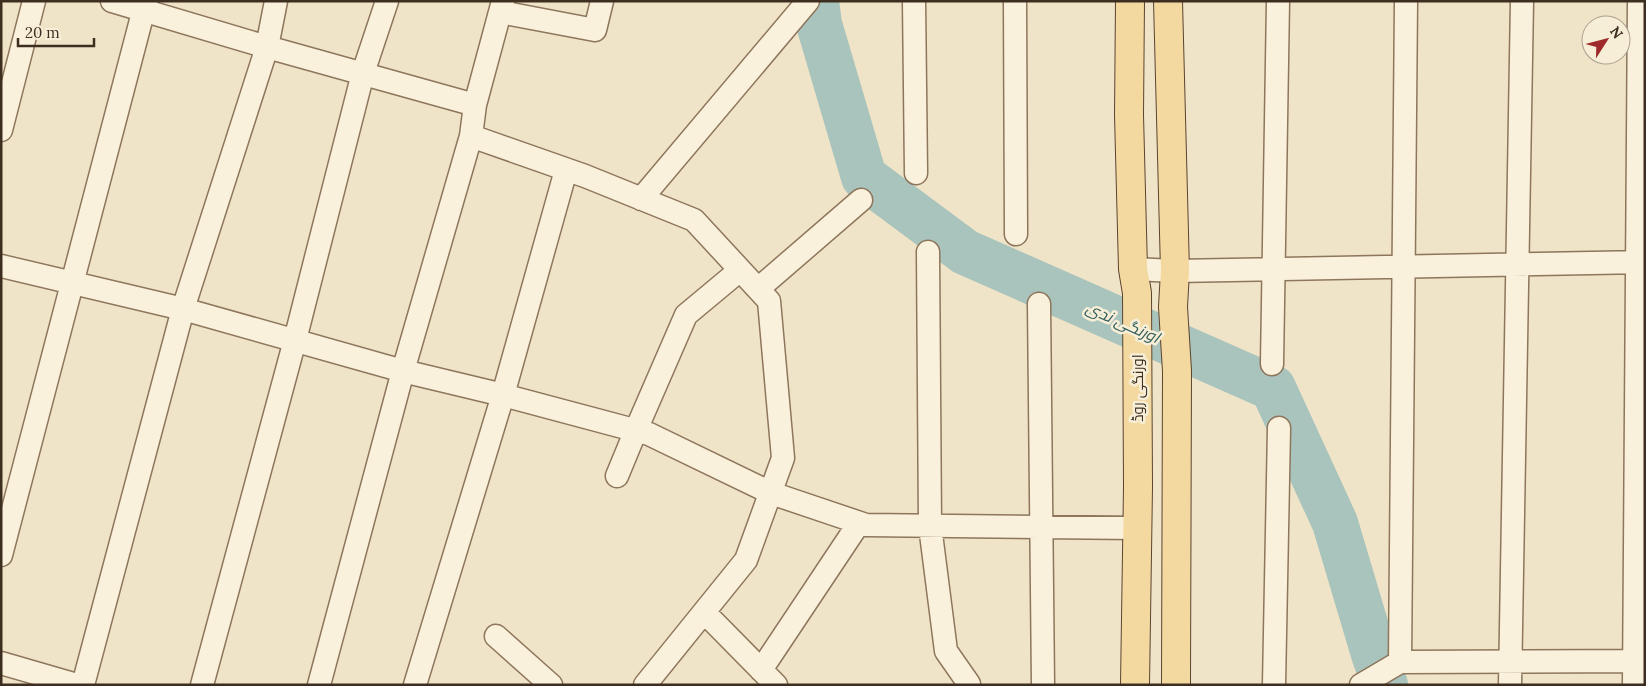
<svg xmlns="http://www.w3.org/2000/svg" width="1646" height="686" viewBox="0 0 1646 686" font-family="Lora,Cairo,serif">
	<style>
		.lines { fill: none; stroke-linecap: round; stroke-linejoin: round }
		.river { stroke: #a9c4bc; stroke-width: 46 }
		.minor-casing { stroke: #8d765c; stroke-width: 25 }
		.primary-casing { stroke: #5b4430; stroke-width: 30 }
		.minor { stroke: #faf1dc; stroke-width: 22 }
		.primary { stroke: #f3d9a0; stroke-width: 28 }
		.labels { text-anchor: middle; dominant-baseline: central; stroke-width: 5; stroke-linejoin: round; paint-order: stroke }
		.street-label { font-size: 15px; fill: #3d2e20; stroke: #f7eed8 }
		.water-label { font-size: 16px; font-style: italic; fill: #2f5d5a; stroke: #f7eed8 }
	</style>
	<rect width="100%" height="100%" fill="#f0e4c8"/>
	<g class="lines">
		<path class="river" d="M 816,1 L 819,24 L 864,177 L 965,252 L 1273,388 L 1335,523 L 1374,654 L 1385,685"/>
		<g class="minor-casing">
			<path id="minor" d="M 112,1 L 267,47 L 475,105 L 471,136 L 585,176 L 694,220 L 769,301 L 783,458 L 746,560 L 645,685
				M 914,1 L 916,173
				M 1015,1 L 1016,234
				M 500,12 L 595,30 L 602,1
				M 475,105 L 503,1
				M 1,130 L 34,1
				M 641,199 L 808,1
				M 928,252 L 930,526 L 946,651 L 969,684
				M 1,266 L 183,309 L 403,371 L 503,395 L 649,434 L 771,493 L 866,525 L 1137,528
				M 1133,269 L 1175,271 L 1645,262
				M 758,289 L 861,200
				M 1039,304 L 1043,685
				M 1272,364 L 1278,1
				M 617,476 L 636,430 L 686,315 L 740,270
				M 1,555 L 146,1
				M 704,612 L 776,685
				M 496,636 L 551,685
				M 1400,662 L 1406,1
				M 1,663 L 77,685
				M 761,670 L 859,523
				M 83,685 L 183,309 L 267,47 L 276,1
				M 202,685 L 295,340 L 363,73 L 387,1
				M 319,685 L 403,371 L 471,136
				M 415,685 L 503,395 L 566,170
				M 1274,685 L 1279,428
				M 1361,685 L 1400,662 L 1645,661
				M 1510,685 L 1522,1
				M 1634,685 L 1639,1"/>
		</g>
		<g class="primary-casing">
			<path id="primary" d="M 1130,1 L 1129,115 L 1133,269 L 1137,293 L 1138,487 L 1135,685
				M 1168,1 L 1175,271 L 1173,307 L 1177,371 L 1176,685"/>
		</g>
		<use href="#minor" class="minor"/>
		<use href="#primary" class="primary"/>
	</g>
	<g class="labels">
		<g class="street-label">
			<text transform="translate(1137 388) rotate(-90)">اورنگی روڈ</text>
		</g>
		<g class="water-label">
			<text transform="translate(1123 322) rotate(24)">اورنگی ندی</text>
		</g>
	</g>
	<rect width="1646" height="686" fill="none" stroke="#3d2e20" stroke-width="5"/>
	<g transform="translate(1606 40) rotate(54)"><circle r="24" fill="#f7eed8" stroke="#ada18e"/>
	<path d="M0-4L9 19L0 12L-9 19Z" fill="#9e2a2b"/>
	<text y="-8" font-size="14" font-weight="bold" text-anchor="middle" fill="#3d2e20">N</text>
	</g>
	<path d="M18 38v8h76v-8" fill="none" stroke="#3d2e20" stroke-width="2.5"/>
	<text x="25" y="38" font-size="15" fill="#3d2e20" stroke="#f7eed8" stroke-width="4" paint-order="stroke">20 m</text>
</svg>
